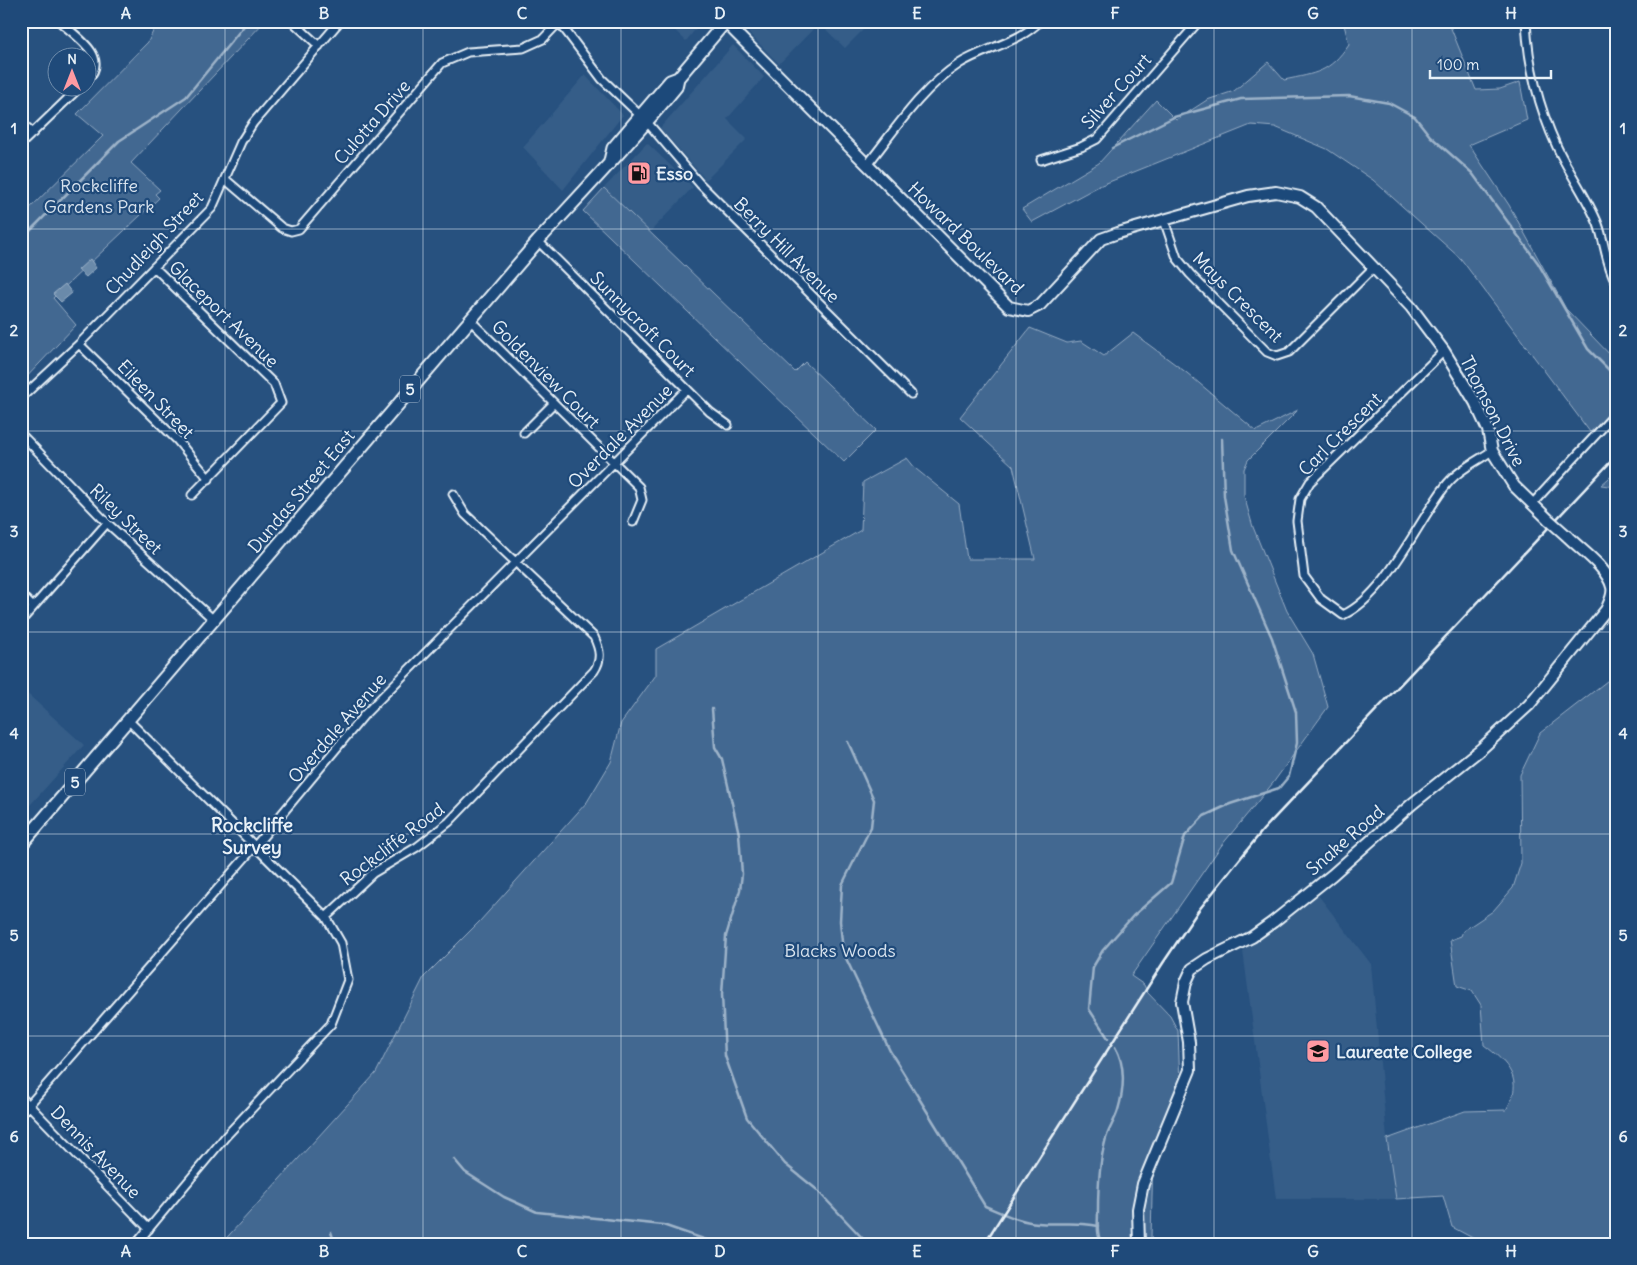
<svg xmlns="http://www.w3.org/2000/svg" width="1637" height="1265" viewBox="0 0 1637 1265" font-family="Delius,sans-serif">
	<style>
		.built { fill: #355d88 }
		.green { fill: #436891; stroke: #96acc4 }
		.water { fill: #6b8aaa; stroke: #9db3c9 }
		.lines { fill: none; stroke-linecap: round; stroke-linejoin: round }
		.stream { stroke: #9db3c9; stroke-width: 2.5 }
		.street-casing { stroke: #e8f1f8; stroke-width: 11 }
		.secondary-casing { stroke: #e8f1f8; stroke-width: 14 }
		.primary-casing { stroke: #e8f1f8; stroke-width: 15 }
		.street { stroke: #1f4a7a; stroke-width: 7 }
		.secondary { stroke: #1f4a7a; stroke-width: 10 }
		.primary { stroke: #1f4a7a; stroke-width: 11 }
		.rail { stroke: #e8f1f8; stroke-width: 2.5 }
		.secondary-bridge-casing { stroke: #e8f1f8; stroke-width: 14; stroke-linecap: butt }
		.secondary-bridge { stroke: #1f4a7a; stroke-width: 10 }
		.grid { fill: none; stroke: #e8f1f8; stroke-width: 1; stroke-opacity: 0.55 }
		.labels { text-anchor: middle; dominant-baseline: central; stroke-width: 4.5; stroke-linejoin: round; paint-order: stroke }
		.shield { fill: #1f4a7a; stroke: #acbfd2; stroke-width: 1 }
		.shield-label { font-size: 16px; font-weight: bold; fill: #e8f1f8 }
		.street-label { font-size: 18px; fill: #e8f1f8; stroke: #1f4a7a }
		.poi-label { font-size: 18px; font-weight: bold; fill: #e8f1f8; stroke: #1f4a7a; text-anchor: start }
		.park-label { font-size: 18px; fill: #d8e3ee; stroke: #1f4a7a }
		.neighbourhood-label { font-size: 19px; font-weight: bold; fill: #e8f1f8; stroke: #1f4a7a }
		.neatline { fill: none; stroke: #e8f1f8; stroke-width: 2 }
		.grid-label { font-size: 16px; text-anchor: middle; font-weight: bold; fill: #e8f1f8 }
	</style>
	<rect width="100%" height="100%" fill="#27517f"/>
	<filter id="ink" filterUnits="userSpaceOnUse"><feTurbulence type="fractalNoise" baseFrequency=".02" numOctaves="2"/><feDisplacementMap in="SourceGraphic" scale="10" xChannelSelector="R" yChannelSelector="G"/><feConvolveMatrix kernelMatrix="1 2 1 2 8 2 1 2 1" color-interpolation-filters="sRGB"/></filter>
	<g filter="url(#ink)">
		<path class="built" d="M 665,21 L 702,21 L 686,41 Z
			M 746,21 L 872,21 L 845,48 L 819,23 L 779,64 L 742,26 Z
			M 733,45 L 764,77 L 727,119 L 747,139 L 706,180 L 660,128 Z
			M 585,75 L 623,115 L 563,190 L 523,147 Z
			M 647,143 L 693,187 L 650,232 L 604,188 Z
			M 21,688 L 84,745 L 22,814 L 21,813 Z
			M 1318,895 L 1371,964 L 1387,1139 L 1396,1199 L 1276,1199 L 1243,951 Z"/>
		<path class="green" d="M 158,21 L 265,21 L 131,163 L 160,190 L 155,194 L 159,198 L 53,298 L 76,325 L 21,383 L 21,217 L 103,136 L 77,114 L 148,42 Z
			M 1343,21 L 1448,21 L 1476,90 L 1500,89 L 1520,82 L 1527,120 L 1469,145 L 1509,205 L 1566,309 L 1616,361 L 1616,412 L 1590,432 L 1461,259 L 1373,180 L 1327,149 L 1275,127 L 1251,125 L 1099,186 L 1032,222 L 1022,209 L 1099,163 L 1156,100 L 1176,120 L 1207,100 L 1234,91 L 1268,62 L 1284,80 C 1317,73 1329,73 1349,44 Z
			M 604,188 L 795,372 L 805,362 L 876,430 L 844,462 L 583,211 Z
			M 1030,328 L 1067,343 L 1081,341 L 1104,356 L 1133,333 L 1187,373 L 1256,431 L 1298,410 L 1248,460 L 1244,469 L 1244,496 L 1253,527 L 1287,611 L 1313,654 L 1328,707 L 1273,783 L 1221,846 L 1131,976 L 1144,985 L 1147,992 L 1170,1016 L 1178,1031 L 1180,1086 L 1153,1156 L 1151,1237 L 1153,1244 L 221,1244 L 376,1073 L 424,977 L 480,921 L 587,802 L 611,762 L 621,723 L 656,675 L 656,649 L 861,530 L 863,482 L 907,458 L 916,469 L 959,504 L 967,559 L 1035,559 L 1013,466 L 960,417 Z
			M 1616,472 L 1616,487 L 1601,485 Z
			M 1616,674 L 1616,1244 L 1500,1244 L 1500,1241 L 1484,1244 L 1452,1227 L 1443,1196 L 1396,1199 L 1387,1139 L 1465,1111 L 1506,1110 C 1525,1080 1508,1063 1484,1045 L 1481,1005 L 1472,991 L 1457,986 L 1450,940 L 1461,936 L 1463,931 L 1493,911 L 1513,888 L 1521,863 L 1520,775 L 1540,733 Z"/>
		<path class="water" d="M 90,259 L 96,268 L 86,277 L 78,270 Z
			M 65,284 L 72,293 L 61,302 L 53,294 Z"/>
		<g class="lines">
			<path class="stream" d="M 1112,148 L 1174,117 L 1241,99 L 1349,96 L 1389,103 L 1415,117 L 1430,136 L 1472,173 L 1538,263 L 1588,349 L 1616,377
				M 21,240 L 119,141 L 186,97 L 248,21
				M 712,709 L 715,747 L 722,759 L 739,834 L 742,874 L 740,890 L 726,936 L 722,994 L 725,1056 L 747,1118 L 785,1164 L 816,1189 L 868,1244
				M 848,742 L 874,800 L 871,827 L 842,885 L 840,921 L 843,952 L 890,1051 L 985,1206 C 1002,1213 1020,1222 1038,1223 C 1058,1225 1078,1221 1098,1226
				M 1108,1038 L 1089,1009 L 1093,967 L 1103,950 L 1133,916 L 1171,883 L 1185,836 L 1204,816 L 1230,804 L 1279,788 L 1289,776 L 1297,743 L 1296,712 L 1272,638 L 1233,550 L 1224,496 L 1222,439
				M 454,1159 L 465,1172 L 504,1197 L 537,1212 L 663,1225 L 718,1244
				M 331,1232 L 335,1244
				M 1102,1244 C 1096,1235 1098,1221 1098,1210 C 1098,1187 1099,1165 1105,1142 C 1107,1131 1115,1121 1118,1110 C 1124,1090 1126,1065 1115,1047"/>
			<g class="street-casing">
				<path id="street" d="M 59,21 C 75,36 110,56 88,79
					M 292,21 L 319,46
					M 1526,21 C 1528,63 1539,108 1557,147 C 1569,173 1587,197 1598,224 C 1605,243 1606,265 1616,282
					M 559,22 L 602,79 L 647,122 L 700,184 L 911,394
					M 21,122 L 33,133
					M 21,144 L 79,88
					M 1041,160 L 1081,147 L 1097,139 L 1199,21
					M 867,165 C 894,131 922,88 959,64 C 984,48 1019,43 1040,21
					M 226,180 L 282,228 L 291,231 L 299,229 L 442,63 L 468,52 L 523,48 L 543,39 L 560,21
					M 1164,220 L 1177,258 L 1190,274 L 1267,352 L 1277,356 L 1289,352 L 1373,268
					M 538,241 L 710,412 L 728,425
					M 154,267 L 274,384 L 281,403 L 192,495
					M 470,320 L 639,487 L 642,500 L 633,522
					M 79,344 L 177,440 L 209,479
					M 1444,351 L 1310,482 L 1300,499 L 1297,521 L 1304,576 L 1321,599 L 1343,615 C 1386,595 1416,525 1444,488 C 1456,471 1475,462 1492,451
					M 21,398 L 79,344 L 212,208 L 241,142 L 253,123 L 340,21
					M 524,433 L 554,403
					M 21,434 L 107,523 L 215,621
					M 1533,503 L 1616,413
					M 21,595 L 33,607
					M 21,621 L 107,523
					M 128,720 L 326,917 L 341,943 L 348,980 L 331,1024 L 226,1136 L 136,1244
					M 326,917 L 373,873 L 417,847 L 449,822 L 594,671 C 602,659 600,650 594,637 L 465,514 L 453,494
					M 21,1097 L 149,1229
					M 21,1114 L 256,845 L 365,714 L 687,389"/>
			</g>
			<g class="secondary-casing">
				<path id="secondary" d="M 725,22 L 1009,307 L 1028,311 L 1040,305 L 1101,239 L 1118,233 L 1248,196 L 1276,192 L 1300,197 L 1316,207 L 1411,307 L 1444,351 L 1475,402 L 1488,430 L 1492,451 L 1514,486 L 1549,520
					M 1139,1244 L 1138,1209 L 1143,1184 L 1190,1070 L 1189,1042 L 1182,1002 L 1186,982 L 1192,969 L 1207,959 L 1252,937 L 1273,922 L 1332,875 L 1412,804 L 1481,749 L 1529,705 L 1606,610 C 1609,603 1614,595 1612,587 C 1607,567 1581,550 1567,536"/>
			</g>
			<g class="primary-casing">
				<path id="primary" d="M 610,161 L 613,148 L 670,81 L 678,78
					M 21,845 L 538,241 C 585,190 632,141 676,87 L 678,78 L 726,21"/>
			</g>
			<use href="#street" class="street"/>
			<use href="#secondary" class="secondary"/>
			<use href="#primary" class="primary"/>
			<path class="rail" d="M 984,1244 L 1163,963 L 1198,911 L 1263,830 L 1616,456"/>
			<g class="secondary-bridge-casing">
				<path id="secondary-bridge" d="M 1549,520 L 1567,536"/>
			</g>
			<use href="#secondary-bridge" class="secondary-bridge"/>
		</g>
	</g>
	<path class="grid" d="M 225,21 L 225,1244M 423,21 L 423,1244M 621,21 L 621,1244M 818,21 L 818,1244M 1016,21 L 1016,1244M 1214,21 L 1214,1244M 1412,21 L 1412,1244M 21,229 L 1616,229M 21,431 L 1616,431M 21,632 L 1616,632M 21,834 L 1616,834M 21,1036 L 1616,1036"/>
	<defs>
		<g id="fuel-square" transform="scale(1.25)"><rect x="-9" y="-9" width="18" height="18" rx="4" fill="#ff9aa2" stroke="#1f4a7a"/><path d="M-5.5-6h7V0h2V4h1.3V-2.5L3-4.5l.8-.8L6-3V5H2.5V1h-1V6h-7ZM-4.2-4.7v3.2H.2V-4.7Z" fill="#111"/></g>
		<g id="school-square" transform="scale(1.25)"><rect x="-9" y="-9" width="18" height="18" rx="4" fill="#ff9aa2" stroke="#1f4a7a"/><path d="M0-5L7-2L0 1L-7-2ZM-4 1L0 2.5L4 1V4Q0 6-4 4Z" fill="#111"/></g>
	</defs>
	<g fill-rule="evenodd">
		<use href="#fuel-square" x="639" y="173"/>
		<use href="#school-square" x="1318" y="1051"/>
	</g>
	<g class="labels">
		<g class="shield">
			<rect x="400" y="375.5" width="20" height="27" rx="4"/>
			<rect x="65" y="768.5" width="20" height="27" rx="4"/>
		</g>
		<g class="shield-label">
			<text x="410" y="389">5</text>
			<text x="75" y="782">5</text>
		</g>
		<g class="street-label">
			<text transform="translate(1116 91) rotate(-48)">Silver Court</text>
			<text transform="translate(372 122) rotate(-49)">Culotta Drive</text>
			<text transform="translate(966 238) rotate(44)">Howard Boulevard</text>
			<text transform="translate(154 243) rotate(-47)">Chudleigh Street</text>
			<text transform="translate(787 250) rotate(45)">Berry Hill Avenue</text>
			<text transform="translate(1238 297) rotate(45)">Mays Crescent</text>
			<text transform="translate(224 314) rotate(44)">Glaceport Avenue</text>
			<text transform="translate(643 324) rotate(45)">Sunnycroft Court</text>
			<text transform="translate(546 374) rotate(45)">Goldenview Court</text>
			<text transform="translate(156 399) rotate(46)">Eileen Street</text>
			<text transform="translate(1493 411) rotate(63)">Thomson Drive</text>
			<text transform="translate(1340 434) rotate(-45)">Carl Crescent</text>
			<text transform="translate(620 436) rotate(-45)">Overdale Avenue</text>
			<text transform="translate(301 491) rotate(-50)">Dundas Street East</text>
			<text transform="translate(126 519) rotate(44)">Riley Street</text>
			<text transform="translate(337 728) rotate(-49)">Overdale Avenue</text>
			<text transform="translate(1345 840) rotate(-41)">Snake Road</text>
			<text transform="translate(392 844) rotate(-37)">Rockcliffe Road</text>
			<text transform="translate(96 1152) rotate(46)">Dennis Avenue</text>
		</g>
		<g class="poi-label">
			<text x="656" y="173">Esso</text>
			<text x="1336" y="1051">Laureate College</text>
		</g>
		<g class="park-label">
			<text x="99" y="185">Rockcliffe<tspan x="99" dy="21">Gardens Park</tspan></text>
			<text x="840" y="950">Blacks Woods</text>
		</g>
		<g class="neighbourhood-label">
			<text x="252" y="825">Rockcliffe<tspan x="252" dy="22">Survey</tspan></text>
		</g>
	</g>
	<rect width="1637" height="1265" fill="none" stroke="#1f4a7a" stroke-width="55"/>
	<g transform="translate(72 72)"><circle r="24" fill="#1f4a7a" stroke="#6f8dac"/>
	<path d="M0-4L9 19L0 12L-9 19Z" fill="#ff9aa2"/>
	<text y="-8" font-size="14" font-weight="bold" text-anchor="middle" fill="#e8f1f8">N</text>
	</g>
	<path d="M1430 70v8h121v-8" fill="none" stroke="#e8f1f8" stroke-width="2.5"/>
	<text x="1437" y="70" font-size="15" fill="#e8f1f8" stroke="#1f4a7a" stroke-width="4" paint-order="stroke">100 m</text>
	<rect x="28" y="28" width="1582" height="1210" class="neatline"/>
	<g class="grid-label">
		<text x="126" y="19">A</text>
		<text x="324" y="19">B</text>
		<text x="522" y="19">C</text>
		<text x="720" y="19">D</text>
		<text x="917" y="19">E</text>
		<text x="1115" y="19">F</text>
		<text x="1313" y="19">G</text>
		<text x="1511" y="19">H</text>
		<text x="14" y="134">1</text>
		<text x="1623" y="134">1</text>
		<text x="14" y="336">2</text>
		<text x="1623" y="336">2</text>
		<text x="14" y="537">3</text>
		<text x="1623" y="537">3</text>
		<text x="14" y="739">4</text>
		<text x="1623" y="739">4</text>
		<text x="14" y="941">5</text>
		<text x="1623" y="941">5</text>
		<text x="14" y="1142">6</text>
		<text x="1623" y="1142">6</text>
		<text x="126" y="1257">A</text>
		<text x="324" y="1257">B</text>
		<text x="522" y="1257">C</text>
		<text x="720" y="1257">D</text>
		<text x="917" y="1257">E</text>
		<text x="1115" y="1257">F</text>
		<text x="1313" y="1257">G</text>
		<text x="1511" y="1257">H</text>
	</g>
</svg>
